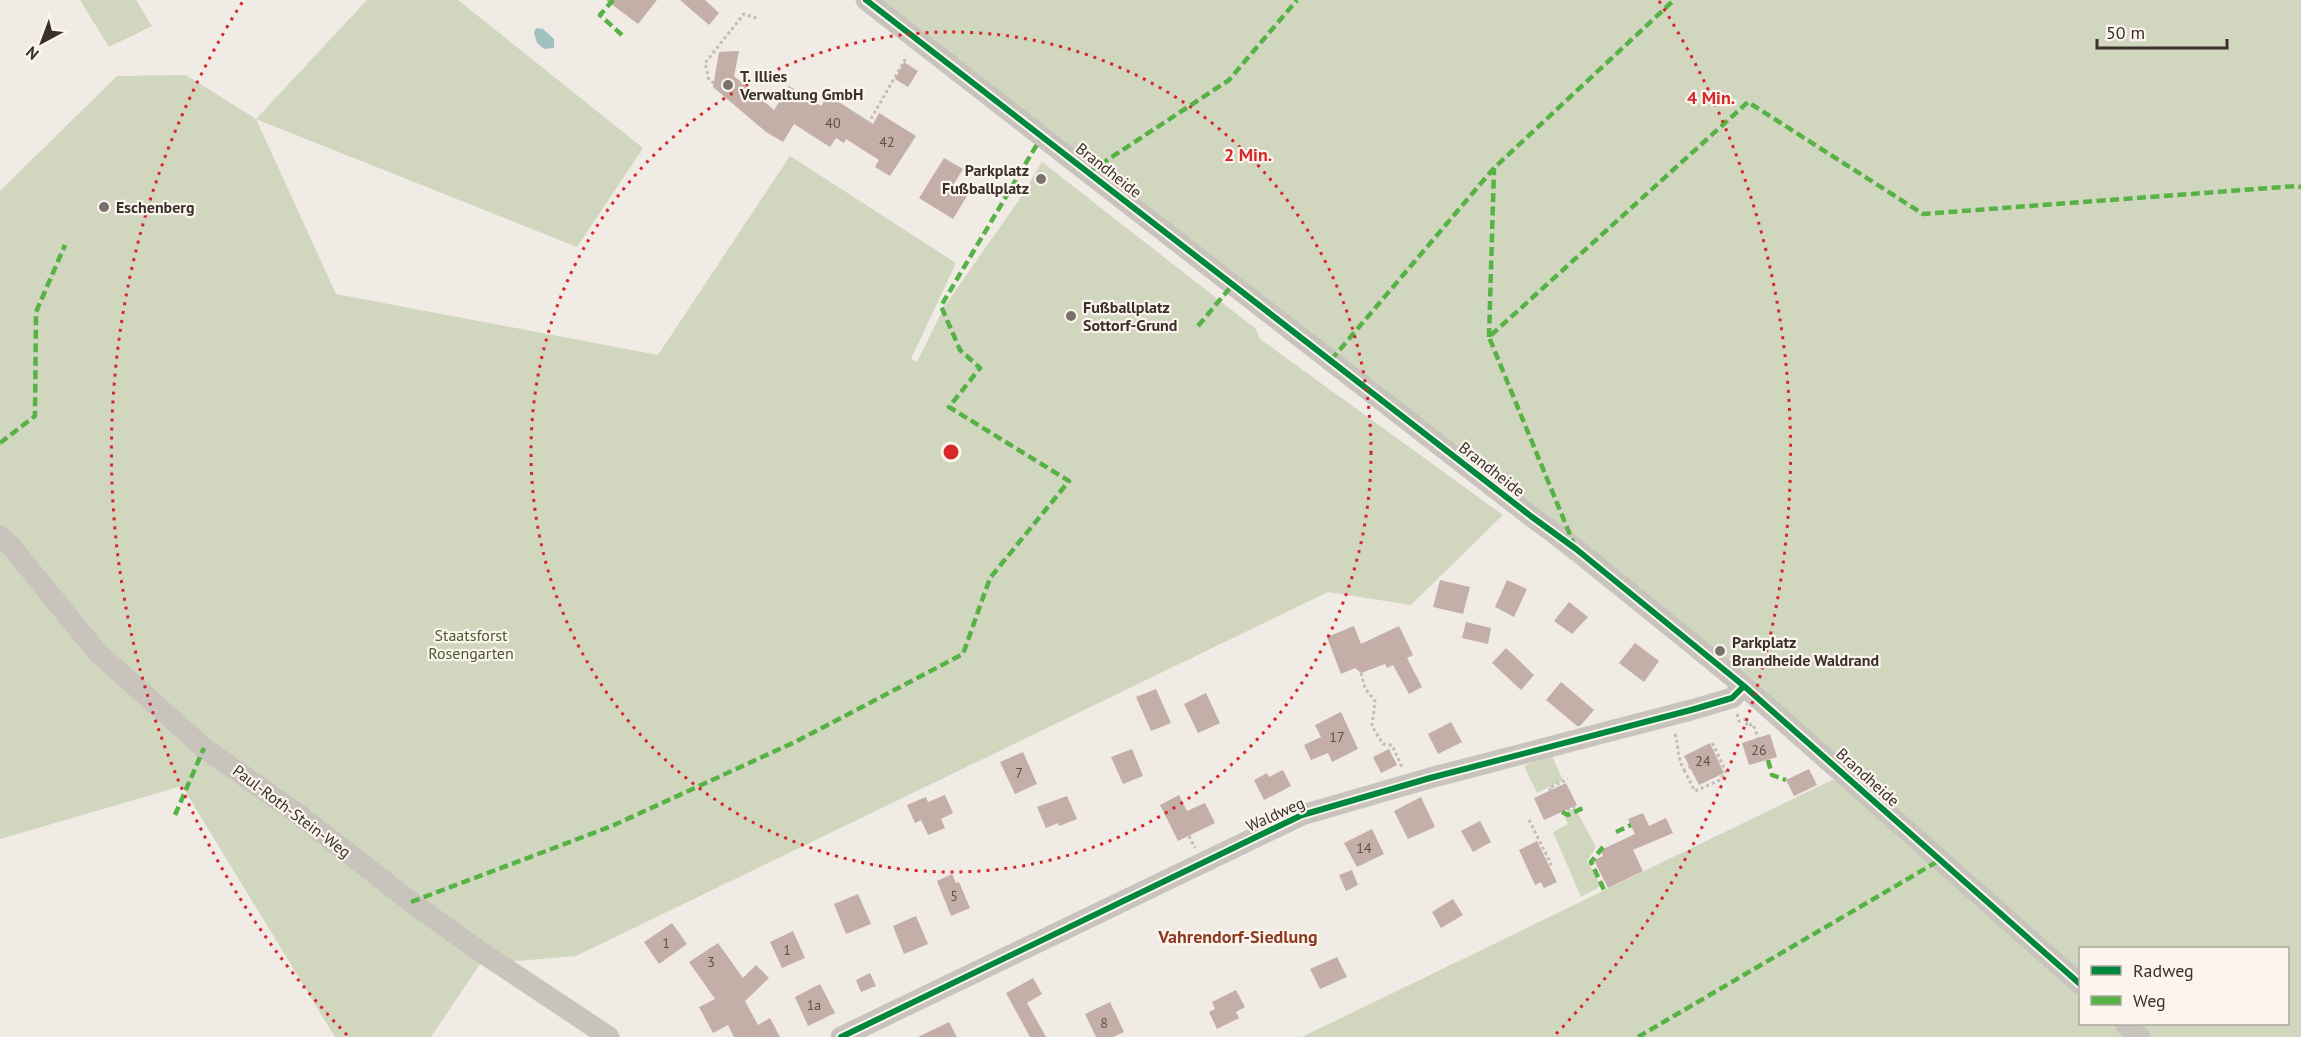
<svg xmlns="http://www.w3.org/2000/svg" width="2301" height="1037" viewBox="0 0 2301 1037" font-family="'PT Sans',sans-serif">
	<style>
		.green { fill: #d1d6bf; fill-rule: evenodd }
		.water { fill: #a1c2c1 }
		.building { fill: #c3afa7 }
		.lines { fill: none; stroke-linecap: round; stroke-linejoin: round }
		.path { stroke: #c2bbb6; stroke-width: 3; stroke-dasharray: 3 3; stroke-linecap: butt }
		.minor { stroke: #c9c3be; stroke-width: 21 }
		.quiet { stroke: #57b246; stroke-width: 4.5; stroke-dasharray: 9 4.5; stroke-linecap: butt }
		.cycleway-casing { stroke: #fbf5ee; stroke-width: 10 }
		.cycleway { stroke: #00873e; stroke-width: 6 }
		.ring { fill: none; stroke: #d62828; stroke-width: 3; stroke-dasharray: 3 6 }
		.poi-dot { fill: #7a716c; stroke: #fbf5ee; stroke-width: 2 }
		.labels { text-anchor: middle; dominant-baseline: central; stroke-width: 4.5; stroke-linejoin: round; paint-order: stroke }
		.number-label { font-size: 14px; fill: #5d504a }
		.poi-label { font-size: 16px; font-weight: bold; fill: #3b302b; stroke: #fbf5ee; text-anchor: start }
		.street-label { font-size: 16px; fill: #3b302b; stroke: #fbf5ee }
		.park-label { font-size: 16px; fill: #4a5a2e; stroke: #fbf5ee }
		.neighbourhood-label { font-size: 18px; font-weight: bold; fill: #8c3b22; stroke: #fbf5ee }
		.centre { fill: #d62828; stroke: #fbf5ee; stroke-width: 3 }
		.ring-label { font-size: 18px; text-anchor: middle; font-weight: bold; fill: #d62828; stroke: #fbf5ee; stroke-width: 4.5; stroke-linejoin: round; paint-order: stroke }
	</style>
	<rect width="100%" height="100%" fill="#f0ebe5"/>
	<path class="green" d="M 80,0 L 136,0 L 152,26 L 109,47 Z
		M 367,0 L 458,0 L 643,148 L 577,247 L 256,119 L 336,294 L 658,355 L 790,156 L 956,263 L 911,359 L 917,362 L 944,307 L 1019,200 L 1042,162 L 1256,329 L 1260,339 L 1503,515 L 1411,605 L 1328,592 L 576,956 L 480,964 L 431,1037 L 335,1037 L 182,786 L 0,839 L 0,191 L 117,76 L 186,75 L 256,119 Z
		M 869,0 L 2301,0 L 2301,1037 L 1302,1037 L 1832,780 L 1863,788 L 1805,747 ZM 2080,948 L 2288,948 L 2288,1024 L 2080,1024 Z
		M 1551,754 L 1563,780 L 1537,793 L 1524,766 Z
		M 1575,808 L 1596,847 L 1587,861 L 1601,886 L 1581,897 L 1553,832 L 1568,824 L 1563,814 Z"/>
	<path class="water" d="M 536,28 L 543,29 L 554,39 L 554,48 L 544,49 L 537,43 L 534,33 Z"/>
	<path class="building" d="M 606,0 L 657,0 L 638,24 Z
		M 680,0 L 705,0 L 719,13 L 709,25 Z
		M 739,51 L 734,76 L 774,110 L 789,86 L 821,106 L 828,95 L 873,124 L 879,113 L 916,136 L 890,176 L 875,167 L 879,160 L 846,139 L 844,143 L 836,138 L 830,147 L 794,124 L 783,142 L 766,132 L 713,87 L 719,52 Z
		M 904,62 L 918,71 L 908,87 L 895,79 Z
		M 944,158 L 963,169 L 952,187 L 967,196 L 953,219 L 919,198 Z
		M 1440,580 L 1470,587 L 1463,614 L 1433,607 Z
		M 1507,580 L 1527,589 L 1514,617 L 1495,607 Z
		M 1569,602 L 1588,617 L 1572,634 L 1554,621 Z
		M 1466,622 L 1491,628 L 1488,644 L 1462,638 Z
		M 1354,626 L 1361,644 L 1399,626 L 1413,655 L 1407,658 L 1422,687 L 1409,694 L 1393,665 L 1387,668 L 1385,664 L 1361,673 L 1355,668 L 1341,674 L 1327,637 Z
		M 1635,643 L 1659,661 L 1644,682 L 1619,663 Z
		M 1506,648 L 1534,675 L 1521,690 L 1492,663 Z
		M 1561,682 L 1594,710 L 1580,726 L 1577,726 L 1546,700 Z
		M 1156,689 L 1171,723 L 1151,731 L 1136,697 Z
		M 1206,693 L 1220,723 L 1198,733 L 1184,704 Z
		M 1341,712 L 1358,749 L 1332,762 L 1328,753 L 1311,760 L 1304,745 L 1321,737 L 1315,725 Z
		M 1451,722 L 1462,742 L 1438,754 L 1428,734 Z
		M 1770,734 L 1777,757 L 1749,765 L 1742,743 Z
		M 1710,743 L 1724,773 L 1699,785 L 1684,756 Z
		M 1132,749 L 1143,776 L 1123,784 L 1111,757 Z
		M 1389,749 L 1397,765 L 1381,773 L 1373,757 Z
		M 1023,752 L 1037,784 L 1015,794 L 1000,762 Z
		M 1809,769 L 1817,785 L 1794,796 L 1786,780 Z
		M 1283,770 L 1291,786 L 1264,800 L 1254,780 L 1267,773 L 1269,777 Z
		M 1566,783 L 1577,805 L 1544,820 L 1534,798 Z
		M 945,795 L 953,813 L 941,819 L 945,828 L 928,835 L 921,820 L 915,823 L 907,805 L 926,797 L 928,802 Z
		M 1179,795 L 1187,811 L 1205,803 L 1215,823 L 1178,841 L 1160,805 Z
		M 1067,796 L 1077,819 L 1059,826 L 1058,823 L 1046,828 L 1037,807 Z
		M 1421,797 L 1435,827 L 1408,839 L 1394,811 Z
		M 1643,813 L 1649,826 L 1666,818 L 1673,833 L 1633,850 L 1643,871 L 1608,888 L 1594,860 L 1603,856 L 1601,850 L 1635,834 L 1628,819 Z
		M 1480,821 L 1491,842 L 1473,852 L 1461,831 Z
		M 1372,829 L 1384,854 L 1357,867 L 1344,843 Z
		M 1537,841 L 1557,882 L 1544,888 L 1541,882 L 1535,885 L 1519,850 Z
		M 1352,870 L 1358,885 L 1346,891 L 1339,875 Z
		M 952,874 L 956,883 L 959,882 L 970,908 L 951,916 L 937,881 Z
		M 858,894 L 871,924 L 846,934 L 834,904 Z
		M 1453,899 L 1463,915 L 1441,928 L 1432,912 Z
		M 916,916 L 928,944 L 904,954 L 893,926 Z
		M 672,923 L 687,944 L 659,964 L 644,942 Z
		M 793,931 L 805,958 L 782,968 L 770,942 Z
		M 718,943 L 743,978 L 756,965 L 769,978 L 745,1001 L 758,1025 L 770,1018 L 780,1037 L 734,1037 L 728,1025 L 713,1033 L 699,1007 L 715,999 L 689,962 Z
		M 1337,957 L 1347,977 L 1320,989 L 1310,969 Z
		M 870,973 L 876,986 L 861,992 L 856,980 Z
		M 1033,978 L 1042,994 L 1027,1003 L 1046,1037 L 1030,1037 L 1006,993 Z
		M 820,984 L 835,1013 L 808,1026 L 795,997 Z
		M 1236,990 L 1245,1007 L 1236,1012 L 1239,1018 L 1217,1029 L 1209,1012 L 1215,1009 L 1212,1002 Z
		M 1110,1002 L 1124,1032 L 1113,1037 L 1096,1037 L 1085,1014 Z
		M 949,1022 L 957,1037 L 918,1037 Z"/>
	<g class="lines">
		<path class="path" d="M 714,83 L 709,80 L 705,63 L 744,14 L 759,19
			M 868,124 L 907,56
			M 1361,673 L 1365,688 L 1375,701 L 1372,726 L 1383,744 L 1392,745 L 1402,767
			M 1737,714 L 1739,721 L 1746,719 L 1747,726 L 1753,724 L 1758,738
			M 1675,734 C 1679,747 1677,757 1684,770 L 1690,767
			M 1684,770 L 1695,791 L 1720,780 L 1726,772 L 1712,742
			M 1551,791 L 1549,788 L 1568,779
			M 1567,810 L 1576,806
			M 1529,820 L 1551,864 L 1549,865
			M 1189,836 L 1195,848"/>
		<path class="minor" d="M 866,0 L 1532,517 L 1576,549 L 1744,686 L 2080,984
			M 0,536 L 10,545 L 97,652 L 204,748 L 294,811 L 411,902 L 475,948 L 609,1037
			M 2125,1024 L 2140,1037
			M 841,1037 L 1302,815 L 1430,778 L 1691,710 L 1732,698 L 1744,686"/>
		<path class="quiet" d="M 613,0 L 600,15 L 623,36
			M 1089,172 L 1229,80 L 1297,0
			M 1198,326 L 1234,283
			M 1489,337 L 1494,168
			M 1331,360 L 1494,168 L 1674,0
			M 0,443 L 35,416 L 36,312 L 65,245
			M 1575,547 L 1489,337 L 1748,102 L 1923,214 L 2296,186 L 2301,187
			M 1768,760 L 1772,775 L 1786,780
			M 1562,812 L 1568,815 L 1583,808
			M 175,815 L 204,748
			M 1616,832 L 1631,825
			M 1603,847 L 1591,862 L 1605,892
			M 411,902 L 612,826 L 797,741 L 963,654 L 990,578 L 1069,481 L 949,407 L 980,368 L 960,350 L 941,306 L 1042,136
			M 1638,1037 L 1940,860"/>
		<g class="cycleway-casing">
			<path id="cycleway" d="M 866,0 L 1532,517 L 1576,549 L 1744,686 L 2080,984
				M 841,1037 L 1302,815 L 1430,778 L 1691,710 L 1732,698 L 1744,686"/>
		</g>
		<use href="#cycleway" class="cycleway"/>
	</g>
	<g class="ring">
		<circle cx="951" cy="452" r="420"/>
		<path d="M347 1035A839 839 0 0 1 243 1M1659 1A839 839 0 0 1 1555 1035"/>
	</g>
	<g class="poi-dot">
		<circle cx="728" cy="85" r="6"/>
		<circle cx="1041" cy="179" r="6"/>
		<circle cx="104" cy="207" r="6"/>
		<circle cx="1071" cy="316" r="6"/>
		<circle cx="1720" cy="651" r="6"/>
	</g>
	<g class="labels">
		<g class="number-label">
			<text x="833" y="123">40</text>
			<text x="887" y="142">42</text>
			<text x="1337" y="737">17</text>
			<text x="1759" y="750">26</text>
			<text x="1703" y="761">24</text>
			<text x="1019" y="773">7</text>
			<text x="1364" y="848">14</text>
			<text x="954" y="896">5</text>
			<text x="666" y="943">1</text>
			<text x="787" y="950">1</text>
			<text x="711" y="962">3</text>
			<text x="814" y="1005">1a</text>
			<text x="1104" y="1023">8</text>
		</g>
		<g class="poi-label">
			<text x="740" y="76">T. Illies<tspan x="740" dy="18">Verwaltung GmbH</tspan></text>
			<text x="1029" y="170" text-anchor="end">Parkplatz<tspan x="1029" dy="18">Fußballplatz</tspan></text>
			<text x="116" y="207">Eschenberg</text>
			<text x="1083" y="307">Fußballplatz<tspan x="1083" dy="18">Sottorf-Grund</tspan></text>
			<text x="1732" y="642">Parkplatz<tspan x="1732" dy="18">Brandheide Waldrand</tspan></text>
		</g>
		<g class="street-label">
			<text transform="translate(1109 170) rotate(38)">Brandheide</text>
			<text transform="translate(1492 469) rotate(38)">Brandheide</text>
			<text transform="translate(1868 777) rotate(42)">Brandheide</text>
			<text transform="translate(292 811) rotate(37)">Paul-Roth-Stein-Weg</text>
			<text transform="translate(1275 814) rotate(-24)">Waldweg</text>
		</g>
		<g class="park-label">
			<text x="471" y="635">Staatsforst<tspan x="471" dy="18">Rosengarten</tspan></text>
		</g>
		<g class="neighbourhood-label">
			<text x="1238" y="936">Vahrendorf-Siedlung</text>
		</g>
	</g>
	<circle cx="951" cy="452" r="9" class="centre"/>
	<g class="ring-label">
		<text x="1711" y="104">4 Min.</text>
		<text x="1248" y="161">2 Min.</text>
	</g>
	<rect x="2079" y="947" width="210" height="78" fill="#fbf5ee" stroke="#aea6a0" stroke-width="1.5"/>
	<rect x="2091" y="966" width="30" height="9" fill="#00873e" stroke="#aea6a0" stroke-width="1.5"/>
	<text x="2133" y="977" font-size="18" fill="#3b302b">Radweg</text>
	<rect x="2091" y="996" width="30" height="9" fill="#57b246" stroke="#aea6a0" stroke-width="1.5"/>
	<text x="2133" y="1007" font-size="18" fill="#3b302b">Weg</text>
	<g transform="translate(42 42) rotate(221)" stroke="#fbf5ee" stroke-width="4.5" paint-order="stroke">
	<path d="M0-4.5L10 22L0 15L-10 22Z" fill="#3b302b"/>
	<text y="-9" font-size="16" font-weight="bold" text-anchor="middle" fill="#3b302b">N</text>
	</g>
	<path d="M2097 39v9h130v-9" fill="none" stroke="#3b302b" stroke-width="3"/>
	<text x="2106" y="39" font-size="18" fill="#3b302b" stroke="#fbf5ee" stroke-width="4.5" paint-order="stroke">50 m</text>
</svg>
